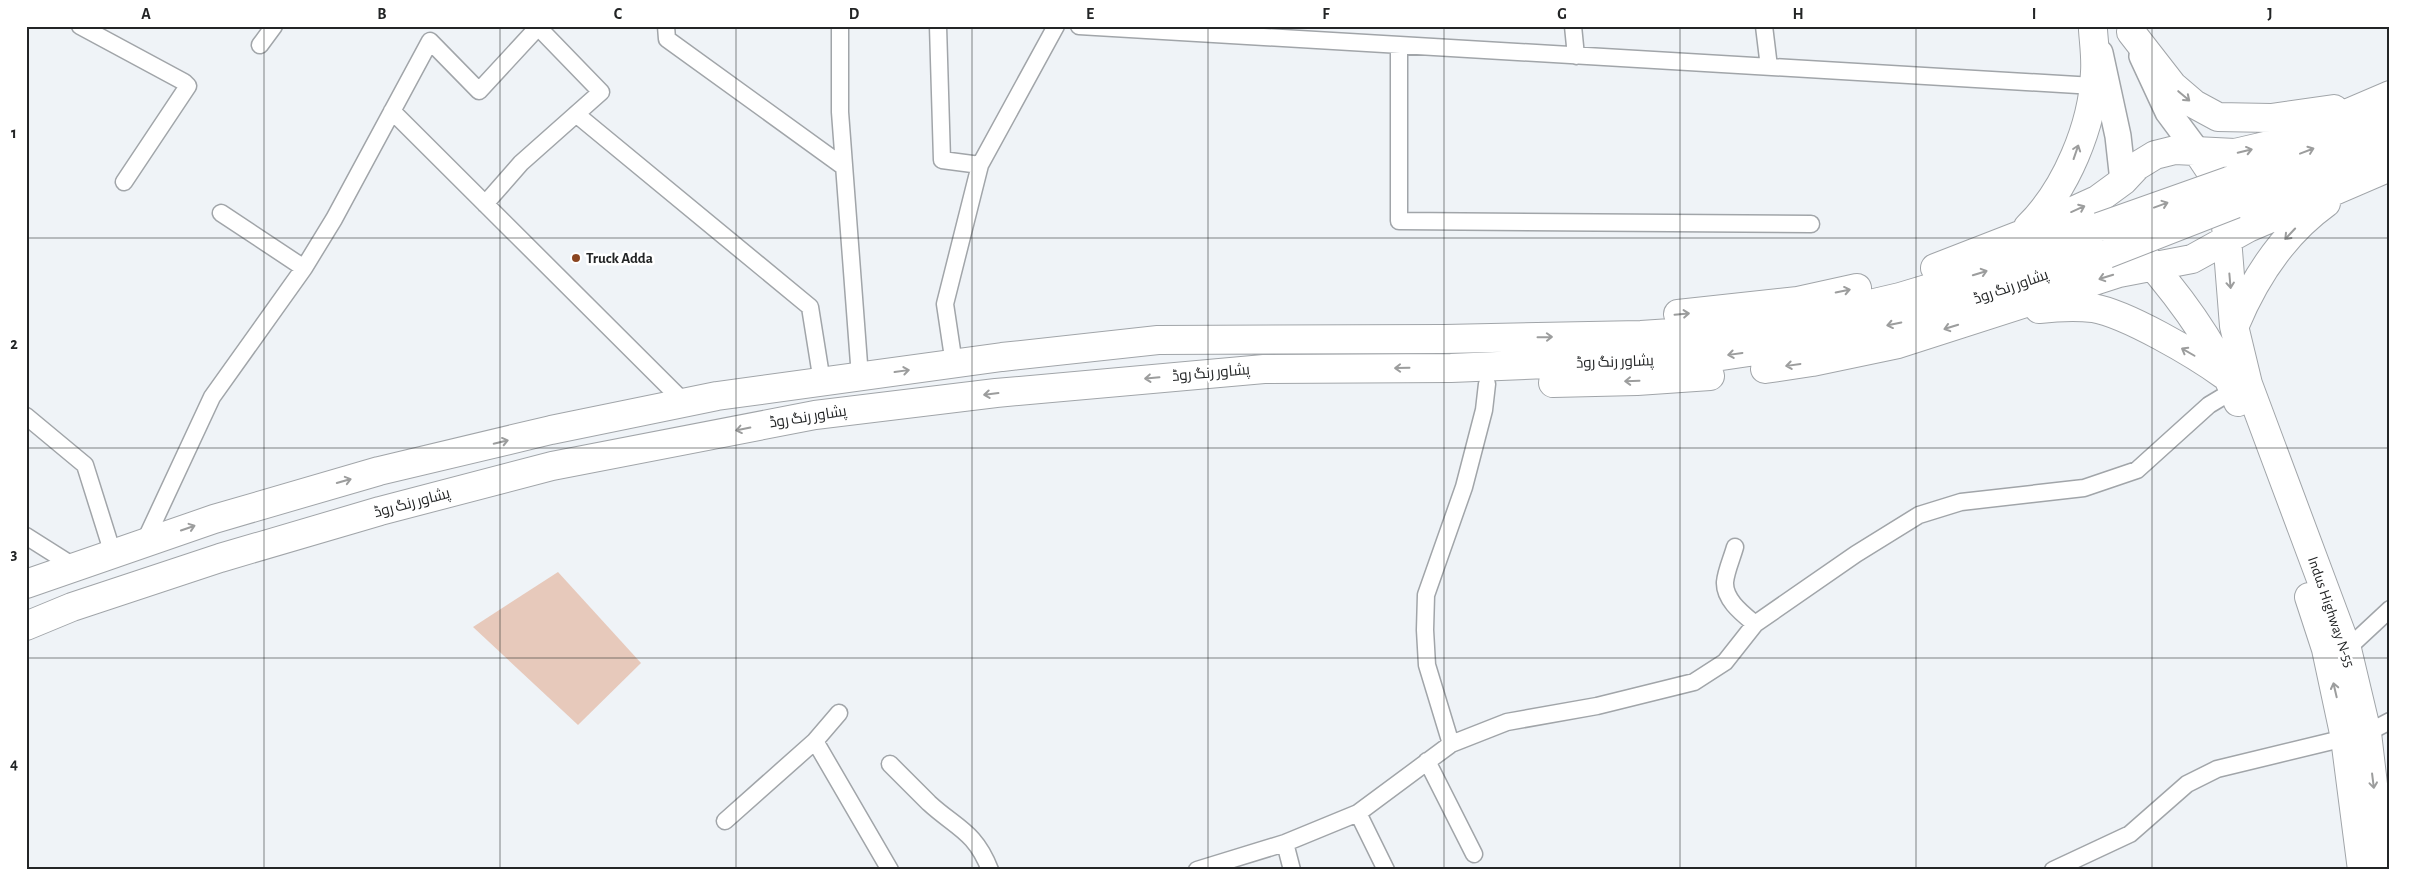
<svg xmlns="http://www.w3.org/2000/svg" width="2416" height="896" viewBox="0 0 2416 896" font-family="'Alegreya Sans',Cairo,sans-serif">
	<style>
		.grass { fill: #e7c9bb }
		.lines { fill: none; stroke-linecap: round; stroke-linejoin: round }
		.street-casing { stroke: #a1a5a9; stroke-width: 19 }
		.primary-casing { stroke: #a1a5a9; stroke-width: 28 }
		.highway-casing { stroke: #a1a5a9; stroke-width: 30 }
		.street { stroke: #fff; stroke-width: 16 }
		.primary { stroke: #fff; stroke-width: 25 }
		.highway { stroke: #fff; stroke-width: 28 }
		.highway-bridge-casing { stroke: #a1a5a9; stroke-width: 30; stroke-linecap: butt }
		.highway-bridge { stroke: #fff; stroke-width: 28 }
		.oneway { stroke: #9c9d9d }
		.grid { fill: none; stroke: #232526; stroke-width: 1; stroke-opacity: 0.55 }
		.poi-dot { fill: #8b4520; stroke: #fff; stroke-width: 2 }
		.labels { text-anchor: middle; dominant-baseline: central; stroke-width: 5; stroke-linejoin: round; paint-order: stroke }
		.poi-label { font-size: 15px; font-weight: bold; fill: #232526; stroke: #fff; text-anchor: start }
		.street-label { font-size: 15px; fill: #232526; stroke: #fff }
		.neatline { fill: none; stroke: #232526; stroke-width: 2 }
		.grid-label { font-size: 16px; text-anchor: middle; font-weight: bold; fill: #232526 }
	</style>
	<rect width="100%" height="100%" fill="#eff3f7"/>
	<path class="grass" d="M 558,572 L 641,663 L 578,725 L 473,627 Z"/>
	<g class="lines">
		<g class="street-casing">
			<path id="street" d="M 80,26 L 184,82 L 188,86 L 124,182
				M 666,26 L 667,39 L 844,167
				M 840,26 L 840,112 L 860,377
				M 938,26 L 942,160 L 980,165 L 1056,26
				M 1079,26 L 2094,86
				M 1573,26 L 1576,56
				M 1764,26 L 1769,67
				M 260,45 L 274,26
				M 1399,45 L 1399,221 L 1811,224
				M 392,111 L 684,402
				M 576,114 L 810,307 L 822,382
				M 485,204 L 521,163 L 601,92 L 538,27
				M 304,268 L 334,219 L 430,41 L 479,91 L 539,26
				M 954,364 L 945,304 L 980,165
				M 26,416 L 85,465 L 113,554
				M 26,536 L 75,567
				M 144,543 L 212,397 L 304,268 L 221,213
				M 1735,547 C 1732,558 1726,571 1725,582 C 1724,600 1743,614 1755,624
				M 2347,649 L 2390,609
				M 2367,733 L 2390,721
				M 815,741 L 839,713
				M 1451,744 L 1427,665 L 1425,630 L 1426,595 L 1464,487 L 1484,410 L 1487,384
				M 1427,761 L 1474,854
				M 890,764 C 903,777 916,790 929,803 C 956,828 975,831 990,870
				M 1358,813 L 1386,870
				M 725,821 L 815,741 L 890,870
				M 1285,843 L 1292,870
				M 1197,870 L 1285,843 L 1358,813 L 1451,744 L 1507,722 L 1597,706 L 1694,682 L 1725,662 L 1755,624 L 1856,554 L 1919,515 L 1961,502 L 2084,488 L 2137,470 L 2209,405 L 2234,390
				M 2053,870 L 2130,834 L 2187,784 L 2217,769 L 2345,738"/>
		</g>
		<g class="primary-casing">
			<path id="primary" d="M 2100,53 L 2118,136 L 2123,181
				M 2142,56 L 2168,112 L 2197,151"/>
		</g>
		<g class="highway-casing">
			<path id="highway" d="M 2131,32 L 2173,86 L 2194,104 L 2218,117 L 2271,118 L 2334,109
				M 2197,151 L 2211,172 L 2225,213 L 2234,326 L 2248,384 L 2347,649 L 2367,733 L 2383,870
				M 2229,181 L 2319,147 L 2390,117
				M 2235,204 L 2390,142
				M 2028,227 C 2066,190 2093,125 2095,72 C 2096,58 2094,44 2093,30
				M 2144,256 C 2180,297 2219,350 2238,402
				M 1935,268 L 2020,235 L 2097,200 L 2123,181 L 2137,166 L 2155,155 L 2175,150 L 2235,153 L 2278,143 L 2390,95
				M 2039,309 C 2057,307 2074,306 2093,308 C 2127,314 2195,354 2224,375
				M 1678,314 L 1798,301 L 1857,288
				M 2235,325 C 2255,277 2283,234 2326,203
				M 1765,369 L 1812,362 L 1898,344 L 2119,273 L 2192,259 L 2248,228 L 2390,167
				M 1553,383 L 1637,381 L 1710,376
				M 26,584 L 214,519 L 379,471 L 551,430 L 717,396 L 1002,357 L 1158,340 L 1444,339 L 1641,335 L 1731,329 L 1819,316 L 1900,297 L 2003,266 L 2099,227
				M 2309,597 L 2326,649 L 2345,738 L 2362,870
				M 26,626 L 72,607 L 220,558 L 380,511 L 552,466 L 815,415 L 996,393 L 1264,369 L 1451,368 L 1715,357 L 1789,346 L 1920,318 L 2107,254"/>
		</g>
		<use href="#street" class="street"/>
		<use href="#primary" class="primary"/>
		<use href="#highway" class="highway"/>
		<g class="highway-bridge-casing">
			<path id="highway-bridge" d="M 2099,227 L 2229,181
				M 2107,254 L 2235,204"/>
		</g>
		<use href="#highway-bridge" class="highway-bridge"/>
	</g>
	<defs><path id="oneway-shaft" d="M-6 0H5M1.5-3L5.5 0L1.5 3" fill="none" stroke-width="1.6" stroke-linecap="round" stroke-linejoin="round" transform="scale(1.25)"/></defs>
	<g class="oneway">
		<use href="#oneway-shaft" transform="translate(2184 96) rotate(40)"/>
		<use href="#oneway-shaft" transform="translate(2245 151) rotate(-13)"/>
		<use href="#oneway-shaft" transform="translate(2307 151) rotate(-21)"/>
		<use href="#oneway-shaft" transform="translate(2076 152) rotate(-71)"/>
		<use href="#oneway-shaft" transform="translate(2161 205) rotate(-20)"/>
		<use href="#oneway-shaft" transform="translate(2078 209) rotate(-24)"/>
		<use href="#oneway-shaft" transform="translate(2290 234) rotate(133)"/>
		<use href="#oneway-shaft" transform="translate(1980 273) rotate(-17)"/>
		<use href="#oneway-shaft" transform="translate(2106 277) rotate(163)"/>
		<use href="#oneway-shaft" transform="translate(2230 281) rotate(85)"/>
		<use href="#oneway-shaft" transform="translate(1843 291) rotate(-12)"/>
		<use href="#oneway-shaft" transform="translate(1682 314) rotate(-5)"/>
		<use href="#oneway-shaft" transform="translate(1894 324) rotate(168)"/>
		<use href="#oneway-shaft" transform="translate(1951 327) rotate(163)"/>
		<use href="#oneway-shaft" transform="translate(1545 337) rotate(-1)"/>
		<use href="#oneway-shaft" transform="translate(2188 352) rotate(-150)"/>
		<use href="#oneway-shaft" transform="translate(1735 354) rotate(172)"/>
		<use href="#oneway-shaft" transform="translate(1793 365) rotate(172)"/>
		<use href="#oneway-shaft" transform="translate(1402 368) rotate(179)"/>
		<use href="#oneway-shaft" transform="translate(902 371) rotate(-8)"/>
		<use href="#oneway-shaft" transform="translate(1152 378) rotate(175)"/>
		<use href="#oneway-shaft" transform="translate(1632 381) rotate(178)"/>
		<use href="#oneway-shaft" transform="translate(991 394) rotate(173)"/>
		<use href="#oneway-shaft" transform="translate(743 429) rotate(169)"/>
		<use href="#oneway-shaft" transform="translate(501 442) rotate(-13)"/>
		<use href="#oneway-shaft" transform="translate(344 481) rotate(-16)"/>
		<use href="#oneway-shaft" transform="translate(188 528) rotate(-19)"/>
		<use href="#oneway-shaft" transform="translate(2335 690) rotate(-103)"/>
		<use href="#oneway-shaft" transform="translate(2373 781) rotate(83)"/>
	</g>
	<path class="grid" d="M 264,26 L 264,870M 500,26 L 500,870M 736,26 L 736,870M 972,26 L 972,870M 1208,26 L 1208,870M 1444,26 L 1444,870M 1680,26 L 1680,870M 1916,26 L 1916,870M 2152,26 L 2152,870M 26,238 L 2390,238M 26,448 L 2390,448M 26,658 L 2390,658"/>
	<circle class="poi-dot" cx="576" cy="258" r="5"/>
	<g class="labels">
		<g class="poi-label">
			<text x="586" y="258">Truck Adda</text>
		</g>
		<g class="street-label">
			<text transform="translate(2011 287) rotate(-19)">پشاور رنگ روڈ</text>
			<text transform="translate(1615 362) rotate(-2)">پشاور رنگ روڈ</text>
			<text transform="translate(1211 373) rotate(-5)">پشاور رنگ روڈ</text>
			<text transform="translate(808 417) rotate(-9)">پشاور رنگ روڈ</text>
			<text transform="translate(412 503) rotate(-15)">پشاور رنگ روڈ</text>
			<text transform="translate(2331 612) rotate(71)">Indus Highway N-55</text>
		</g>
	</g>
	<rect width="2416" height="896" fill="none" stroke="#ffffff" stroke-width="55"/>
	<rect x="28" y="28" width="2360" height="840" class="neatline"/>
	<g class="grid-label">
		<text x="146" y="19">A</text>
		<text x="382" y="19">B</text>
		<text x="618" y="19">C</text>
		<text x="854" y="19">D</text>
		<text x="1090" y="19">E</text>
		<text x="1326" y="19">F</text>
		<text x="1562" y="19">G</text>
		<text x="1798" y="19">H</text>
		<text x="2034" y="19">I</text>
		<text x="2270" y="19">J</text>
		<text x="14" y="138">1</text>
		<text x="14" y="349">2</text>
		<text x="14" y="559">3</text>
		<text x="14" y="769">4</text>
	</g>
</svg>
